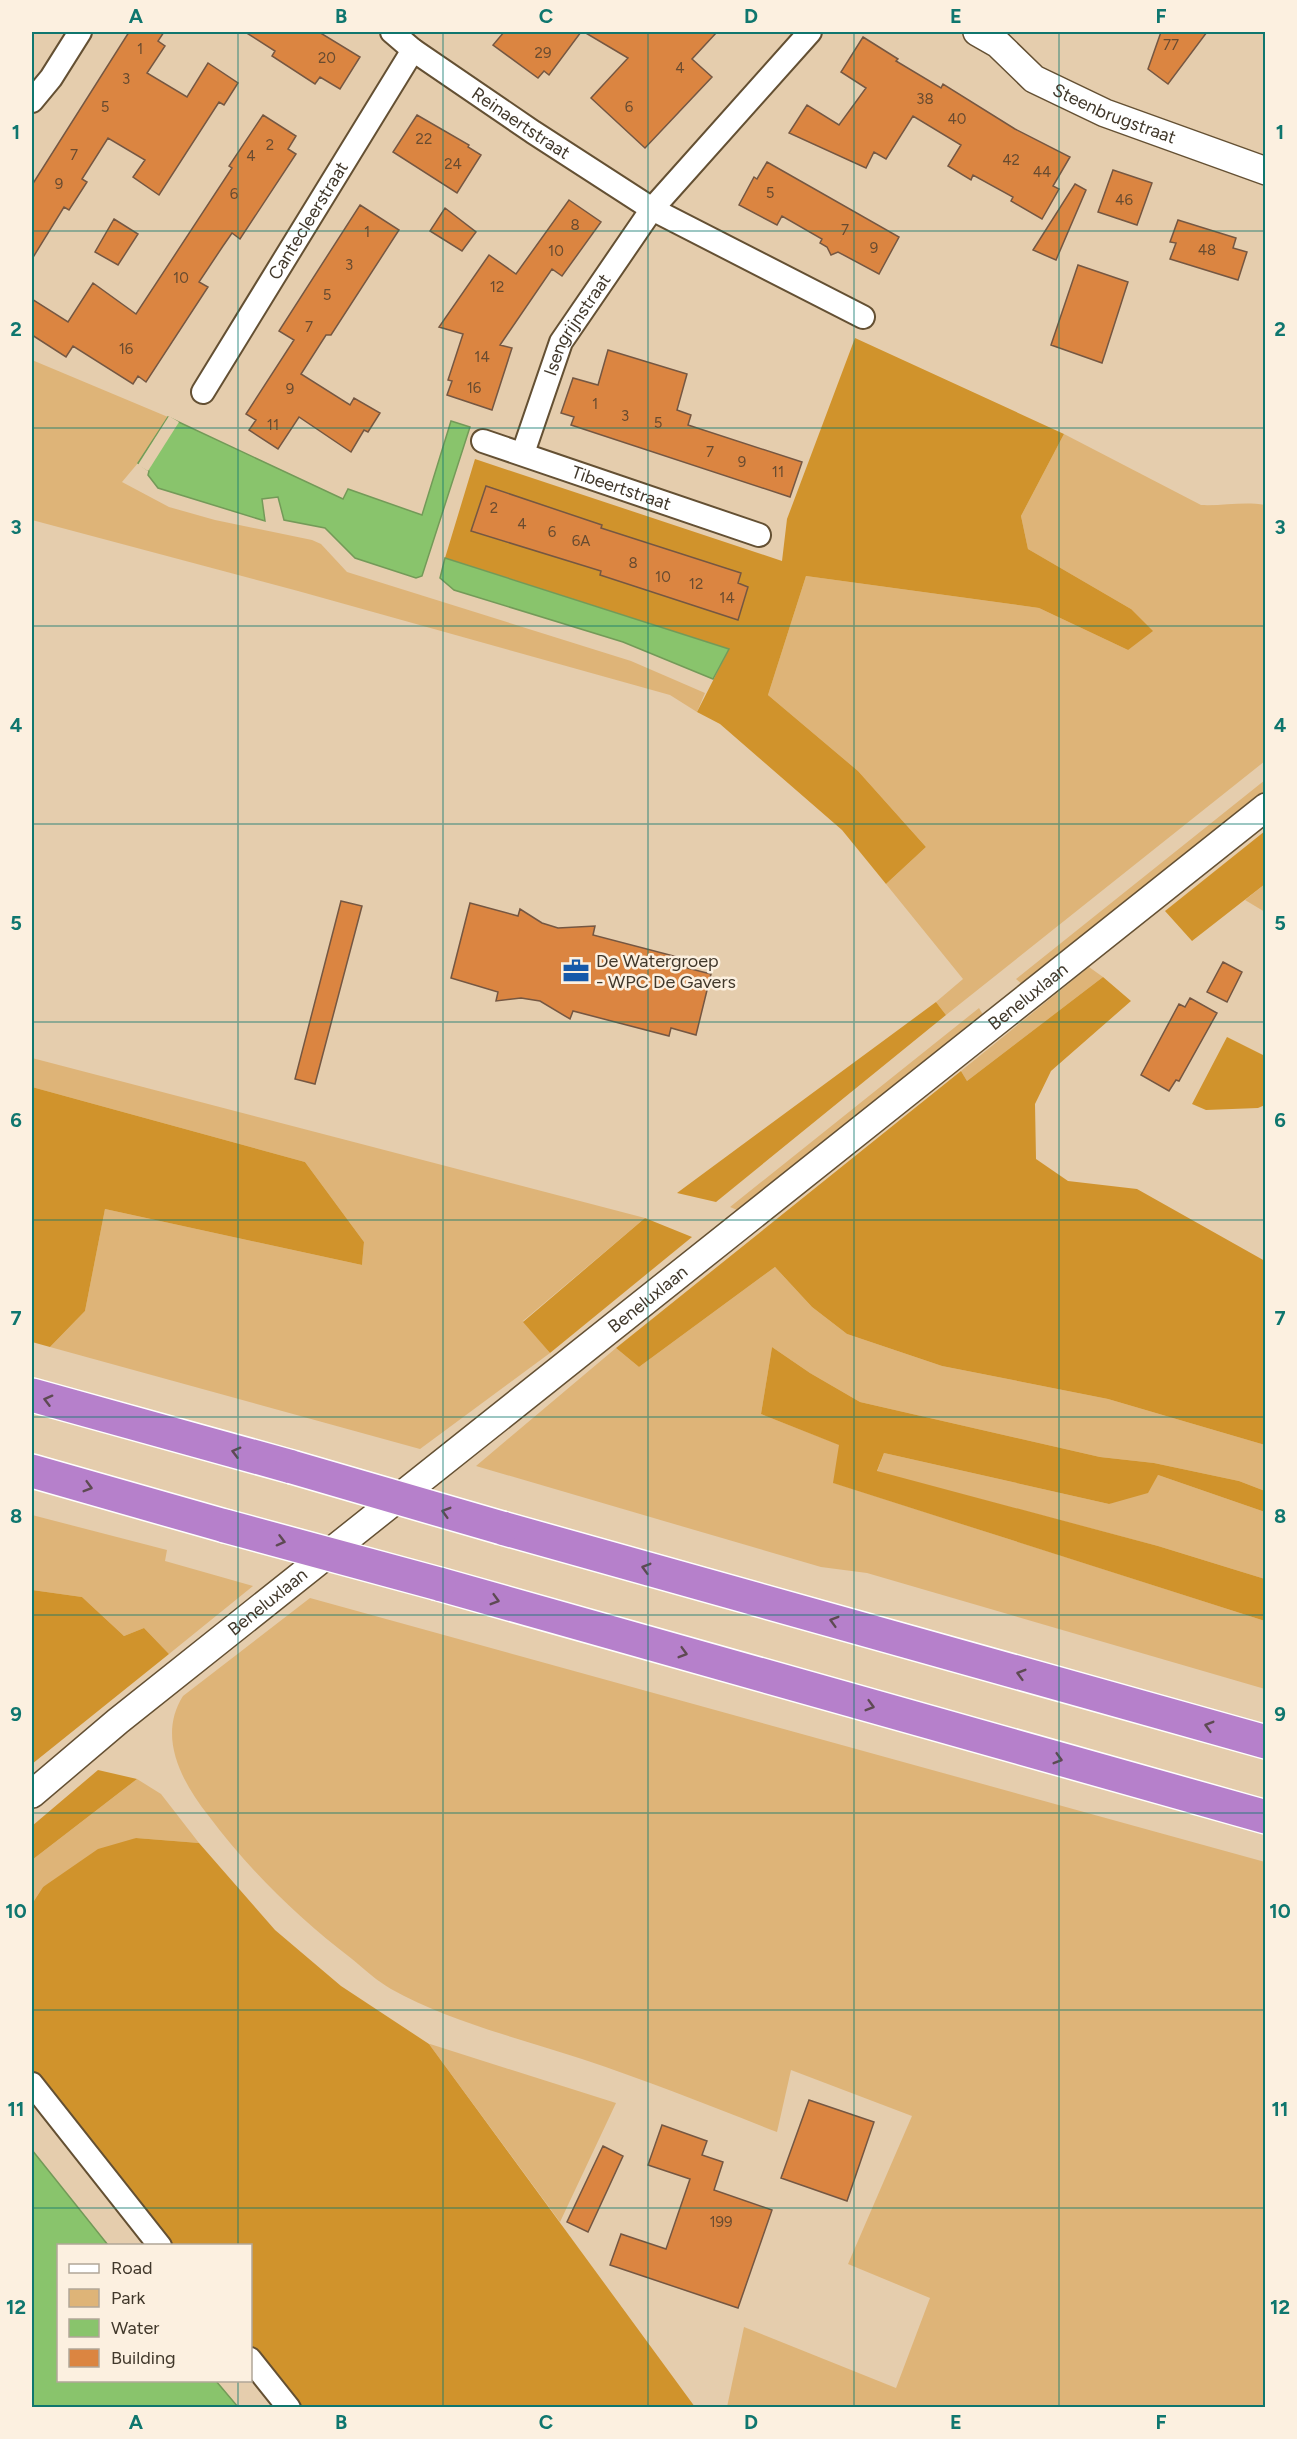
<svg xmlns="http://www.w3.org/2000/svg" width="1297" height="2439" viewBox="0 0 1297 2439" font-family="Figtree,sans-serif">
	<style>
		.green { fill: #deb478 }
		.forest { fill: #d0932c }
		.water { fill: #89c46c; stroke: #739a58; stroke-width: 1.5 }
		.pier { fill: #e5cdad }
		.building { fill: #db8541; stroke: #755742; stroke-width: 1.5 }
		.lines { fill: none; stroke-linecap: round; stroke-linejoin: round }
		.minor-casing { stroke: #645033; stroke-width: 26 }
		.tertiary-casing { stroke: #645033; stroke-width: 30 }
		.motorway-casing { stroke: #fff; stroke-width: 36 }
		.minor { stroke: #fff; stroke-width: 22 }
		.tertiary { stroke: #fff; stroke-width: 27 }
		.motorway { stroke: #b680cb; stroke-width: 33 }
		.motorway-bridge-casing { stroke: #fff; stroke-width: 36; stroke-linecap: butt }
		.motorway-bridge { stroke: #b680cb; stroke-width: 33 }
		.oneway { stroke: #5e4a53 }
		.grid { fill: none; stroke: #0f766e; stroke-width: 1.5; stroke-opacity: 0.55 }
		.labels { text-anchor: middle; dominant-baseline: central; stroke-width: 5; stroke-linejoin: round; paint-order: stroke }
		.number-label { font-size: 15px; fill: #684b30 }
		.street-label { font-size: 18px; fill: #41382b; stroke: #fcf0e0 }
		.poi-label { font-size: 18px; fill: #41382b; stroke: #fcf0e0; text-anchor: start }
		.neatline { fill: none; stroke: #0f766e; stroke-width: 2 }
		.grid-label { font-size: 20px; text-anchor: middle; font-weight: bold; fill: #0f766e }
	</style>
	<rect width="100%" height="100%" fill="#e5cdad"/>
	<path class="green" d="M 32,360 L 168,417 L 138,463 L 122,482 L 169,507 L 215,520 L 312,540 L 321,544 L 347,572 L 631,661 L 705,693 L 697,712 L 670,695 L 298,591 L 32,520 Z
		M 1064,434 L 1201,505 C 1224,506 1244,501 1265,505 L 1265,761 L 946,1015 L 936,1002 L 963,979 L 886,884 L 926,847 L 858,771 L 768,695 L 806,576 L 1039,608 L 1128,650 L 1131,609 L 1028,549 L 1021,516 Z
		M 1265,780 L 1265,793 L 1243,811 L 1023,985 L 1016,979 Z
		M 1265,884 L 1265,912 L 1245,900 Z
		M 1089,967 L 1103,977 L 967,1081 L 961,1071 Z
		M 979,1008 L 985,1018 L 742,1212 L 730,1207 Z
		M 32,1058 L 645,1218 L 523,1321 L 550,1353 L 420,1449 L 50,1347 L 85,1311 L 105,1209 L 362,1265 L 364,1242 L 305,1162 L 32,1087 Z
		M 775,1267 L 812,1307 L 847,1334 L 942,1366 L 1108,1399 L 1265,1445 L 1265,1491 L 1239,1481 L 1154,1463 L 1100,1457 L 860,1402 L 810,1373 L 772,1347 L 761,1414 L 840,1445 L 834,1483 L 1265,1621 L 1265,1689 L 867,1573 L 821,1567 L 476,1466 L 616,1348 L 639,1367 Z
		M 884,1453 L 1109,1504 L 1158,1475 L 1265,1512 L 1265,1579 L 1158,1546 L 877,1472 Z
		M 32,1515 L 167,1550 L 165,1561 L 253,1586 L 169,1654 L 144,1628 L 124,1636 L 82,1597 L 32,1590 Z
		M 310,1598 L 1265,1862 L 1265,2407 L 727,2407 L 744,2327 L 896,2388 L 930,2298 L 848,2264 L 912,2116 L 791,2070 L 777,2132 C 713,2107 648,2081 582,2059 C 519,2038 450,2022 391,1989 C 377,1981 364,1969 352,1959 C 298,1918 248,1869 208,1815 C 182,1782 157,1737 183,1696 Z
		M 137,1779 L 161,1794 L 199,1843 L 136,1838 L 43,1887 L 32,1904 L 32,1860 Z
		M 430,2044 L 616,2103 L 560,2222 L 429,2044 Z"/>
	<path class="forest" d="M 855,338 L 1064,434 L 1021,516 L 1028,549 L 1131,609 L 1153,631 L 1128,650 L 1039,608 L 806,576 L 768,695 L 858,771 L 926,847 L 886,884 L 842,830 L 720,724 L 697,712 L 729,649 L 445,558 L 475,459 L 782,561 L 787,519 Z
		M 1265,831 L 1265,884 L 1192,941 L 1165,911 Z
		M 1103,977 L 1131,1001 L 1051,1071 L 1035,1104 L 1036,1159 L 1068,1181 L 1137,1189 L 1265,1261 L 1265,1445 L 1108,1399 L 942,1366 L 847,1334 L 812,1307 L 775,1267 L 639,1367 L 616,1348 L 961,1071 L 967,1081 Z
		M 936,1002 L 946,1015 L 716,1202 L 677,1193 Z
		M 1227,1037 L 1265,1056 L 1265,1105 L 1258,1108 L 1206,1110 L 1192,1104 Z
		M 32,1087 L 305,1162 L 364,1242 L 362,1265 L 105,1209 L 85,1311 L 50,1347 L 32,1342 Z
		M 645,1218 L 692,1237 L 550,1353 L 523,1322 Z
		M 772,1347 L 810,1373 L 860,1402 L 1100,1457 L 1154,1463 L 1239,1481 L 1265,1491 L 1265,1512 L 1158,1475 L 1148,1493 L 1109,1504 L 884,1453 L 877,1471 L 1158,1546 L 1265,1579 L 1265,1621 L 833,1483 L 839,1445 L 761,1414 Z
		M 32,1590 L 82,1597 L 124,1636 L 144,1628 L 169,1654 L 32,1764 Z
		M 98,1770 L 137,1779 L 32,1860 L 32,1826 Z
		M 136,1838 L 199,1843 L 275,1930 L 341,1986 L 429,2044 L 695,2407 L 299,2407 L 251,2347 L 250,2246 L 170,2245 L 32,2072 L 32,1904 L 43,1887 L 98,1849 Z"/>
	<path class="water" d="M 168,417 L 343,499 L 348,489 L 422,515 L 451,421 L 470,427 L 422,576 L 416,578 L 355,558 L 325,528 L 284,520 L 278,497 L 262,499 L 265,521 L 158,488 L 148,475 L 149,471 L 138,463 Z
		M 445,558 L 729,649 L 713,679 L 623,642 L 454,590 L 440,578 Z
		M 32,2150 L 108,2245 L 58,2246 L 58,2380 L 216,2381 L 238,2407 L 32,2407 Z"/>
	<path class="pier" d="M 169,416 L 179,422 L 148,471 L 138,465 Z"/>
	<path class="building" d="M 129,32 L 164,32 L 158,41 L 165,46 L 147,73 L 187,97 L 208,63 L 238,83 L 224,105 L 219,102 L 159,195 L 133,177 L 145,160 L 108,138 L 82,179 L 87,182 L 69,210 L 64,207 L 32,259 L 32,185 Z
		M 245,32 L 319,32 L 360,57 L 340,89 L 320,77 L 315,84 L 272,56 L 275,51 Z
		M 504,32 L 581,32 L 549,75 L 544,71 L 538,78 L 493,45 Z
		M 584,32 L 717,32 L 692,59 L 712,77 L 645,148 L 591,98 L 628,58 Z
		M 1161,32 L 1207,32 L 1168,84 L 1148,69 Z
		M 863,37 L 898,59 L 896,61 L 941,88 L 943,84 L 1015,129 L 1070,157 L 1053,186 L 1059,189 L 1042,219 L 1011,201 L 1013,197 L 973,175 L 971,180 L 948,166 L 961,145 L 913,116 L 886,159 L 874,152 L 866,168 L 789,133 L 807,105 L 839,125 L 866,88 L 841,72 Z
		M 263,115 L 296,136 L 288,149 L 296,154 L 240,239 L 232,233 L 223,246 L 199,282 L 208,287 L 146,382 L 138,376 L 133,384 L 73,346 L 66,357 L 32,335 L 32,299 L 68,322 L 93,283 L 136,314 L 232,168 L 229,166 Z
		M 417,115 L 469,145 L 468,147 L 481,155 L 457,193 L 393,152 Z
		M 767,162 L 899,237 L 879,274 L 838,252 L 831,255 L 827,247 L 820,243 L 822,239 L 782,216 L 777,225 L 739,205 L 754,177 L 757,179 Z
		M 1113,170 L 1152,183 L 1137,225 L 1098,212 Z
		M 1075,184 L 1086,190 L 1056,260 L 1033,250 Z
		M 569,200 L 601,222 L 562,276 L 552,269 L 500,345 L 512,348 L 492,410 L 447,395 L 452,381 L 448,380 L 463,334 L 439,327 L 489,255 L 516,274 Z
		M 360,205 L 399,230 L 331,335 L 326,335 L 301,374 L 350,405 L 354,398 L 380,413 L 368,432 L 364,430 L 351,452 L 299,417 L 278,449 L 249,430 L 256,420 L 246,414 L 294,340 L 279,331 Z
		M 445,208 L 476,232 L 462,251 L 430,231 Z
		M 114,219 L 138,234 L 118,265 L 95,252 Z
		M 1178,220 L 1236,238 L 1233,248 L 1247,252 L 1238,280 L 1170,259 L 1176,243 L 1170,242 Z
		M 1078,265 L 1128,282 L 1102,363 L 1051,345 Z
		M 608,350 L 687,374 L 677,410 L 691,415 L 688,425 L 802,462 L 790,497 L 571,425 L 574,417 L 561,413 L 573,378 L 598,385 Z
		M 486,486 L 602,525 L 601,528 L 741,573 L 738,583 L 748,587 L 738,620 L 600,575 L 601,571 L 471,531 Z
		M 341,901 L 362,906 L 315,1084 L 295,1079 Z
		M 470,903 L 518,916 L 520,909 L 542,923 L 558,928 L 595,926 L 593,935 L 689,960 L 687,968 L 711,974 L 696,1035 L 671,1028 L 669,1036 L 573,1011 L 570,1019 L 540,1001 L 521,998 L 496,1001 L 498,992 L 451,978 Z
		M 1223,962 L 1242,972 L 1227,1002 L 1207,992 Z
		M 1190,998 L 1217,1013 L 1179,1081 L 1176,1080 L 1169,1091 L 1141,1075 L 1179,1004 L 1185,1007 Z
		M 809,2100 L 874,2122 L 847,2201 L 781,2178 Z
		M 662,2125 L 707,2141 L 702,2155 L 723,2162 L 714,2190 L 772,2210 L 738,2308 L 610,2265 L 621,2234 L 666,2249 L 690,2179 L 648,2165 Z
		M 603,2146 L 623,2156 L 588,2232 L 567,2222 Z"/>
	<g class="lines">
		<g class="minor-casing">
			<g id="minor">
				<path id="s1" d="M 392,32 L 413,50 L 533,132 L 652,209 L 863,317"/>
				<path d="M 32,101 L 51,78 L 80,32"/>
				<path id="s2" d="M 203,392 L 413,50"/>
				<path id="s3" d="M 483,441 L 759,535"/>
				<path id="s4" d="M 523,453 L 561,342 L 652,209 L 810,32"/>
				<path d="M 32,2084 L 160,2246"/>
				<path d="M 250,2359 L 289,2408"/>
			</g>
		</g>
		<g class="tertiary-casing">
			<g id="tertiary">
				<path id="s5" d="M 977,32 L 998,44 L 1034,79 L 1105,113 L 1266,171"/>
				<path id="s6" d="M 32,1794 L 118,1721 L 1266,807"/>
			</g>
		</g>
		<g class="motorway-casing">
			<path id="motorway" d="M 32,1395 L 292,1467
				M 32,1471 L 225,1526
				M 502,1528 L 1266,1742
				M 439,1584 L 1266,1817"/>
		</g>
		<use href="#minor" class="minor"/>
		<use href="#tertiary" class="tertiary"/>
		<use href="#motorway" class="motorway"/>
		<g class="motorway-bridge-casing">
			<path id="motorway-bridge" d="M 292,1467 L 502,1528
				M 225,1526 L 439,1584"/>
		</g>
		<use href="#motorway-bridge" class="motorway-bridge"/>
	</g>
	<defs><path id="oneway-chevron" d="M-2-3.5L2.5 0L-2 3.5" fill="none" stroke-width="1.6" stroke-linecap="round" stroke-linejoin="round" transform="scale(1.5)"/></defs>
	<g class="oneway">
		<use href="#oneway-chevron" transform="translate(48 1400) rotate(-165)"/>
		<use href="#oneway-chevron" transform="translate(236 1452) rotate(-165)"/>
		<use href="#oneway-chevron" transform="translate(88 1487) rotate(16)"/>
		<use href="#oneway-chevron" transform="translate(446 1512) rotate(-164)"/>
		<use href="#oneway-chevron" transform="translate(281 1541) rotate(15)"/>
		<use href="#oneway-chevron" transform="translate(646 1568) rotate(-164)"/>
		<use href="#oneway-chevron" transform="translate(495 1600) rotate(16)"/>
		<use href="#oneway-chevron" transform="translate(834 1621) rotate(-164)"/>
		<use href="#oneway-chevron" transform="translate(683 1653) rotate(16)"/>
		<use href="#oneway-chevron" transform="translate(1021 1674) rotate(-164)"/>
		<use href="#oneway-chevron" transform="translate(870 1706) rotate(16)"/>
		<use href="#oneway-chevron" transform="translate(1209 1726) rotate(-164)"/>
		<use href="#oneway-chevron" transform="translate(1058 1759) rotate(16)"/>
	</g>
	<path class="grid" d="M 238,32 L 238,2246M 443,32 L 443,2408M 648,32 L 648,2408M 854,32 L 854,2408M 1059,32 L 1059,2408M 32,231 L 1266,231M 32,428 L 1266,428M 32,626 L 1266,626M 32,824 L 1266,824M 32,1022 L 1266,1022M 32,1220 L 1266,1220M 32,1417 L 1266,1417M 32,1615 L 1266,1615M 32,1813 L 1266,1813M 32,2010 L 1266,2010M 32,2208 L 1266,2208M 238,2380 L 238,2408"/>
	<defs>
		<g id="office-bare" transform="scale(2.07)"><path d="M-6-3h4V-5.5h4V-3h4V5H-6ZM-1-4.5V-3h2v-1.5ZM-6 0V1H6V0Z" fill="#1659a9" stroke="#fcf0e0" stroke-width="2.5" paint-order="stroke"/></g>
	</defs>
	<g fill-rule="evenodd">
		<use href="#office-bare" x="576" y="971"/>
	</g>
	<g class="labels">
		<g class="number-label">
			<text x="1171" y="45">77</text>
			<text x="140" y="49">1</text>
			<text x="543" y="53">29</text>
			<text x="327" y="58">20</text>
			<text x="680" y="68">4</text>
			<text x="126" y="79">3</text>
			<text x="925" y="99">38</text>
			<text x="105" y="107">5</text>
			<text x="629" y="107">6</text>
			<text x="957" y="119">40</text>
			<text x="424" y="139">22</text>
			<text x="270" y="145">2</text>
			<text x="74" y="155">7</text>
			<text x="251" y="156">4</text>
			<text x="1011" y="160">42</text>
			<text x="453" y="164">24</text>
			<text x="1042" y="172">44</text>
			<text x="59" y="184">9</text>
			<text x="770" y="193">5</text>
			<text x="234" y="194">6</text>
			<text x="1124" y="200">46</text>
			<text x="575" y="225">8</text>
			<text x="845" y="230">7</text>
			<text x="367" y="232">1</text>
			<text x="874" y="248">9</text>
			<text x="1207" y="250">48</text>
			<text x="556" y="251">10</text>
			<text x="349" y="265">3</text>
			<text x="181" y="278">10</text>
			<text x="497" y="287">12</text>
			<text x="327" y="295">5</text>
			<text x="309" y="327">7</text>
			<text x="126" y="349">16</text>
			<text x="482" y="357">14</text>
			<text x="474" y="388">16</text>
			<text x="290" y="389">9</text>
			<text x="595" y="404">1</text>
			<text x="625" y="416">3</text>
			<text x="658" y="423">5</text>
			<text x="273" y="425">11</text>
			<text x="710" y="452">7</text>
			<text x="742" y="462">9</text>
			<text x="778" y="472">11</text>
			<text x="494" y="508">2</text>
			<text x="522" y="524">4</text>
			<text x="552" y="532">6</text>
			<text x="581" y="541">6A</text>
			<text x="633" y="563">8</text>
			<text x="663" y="577">10</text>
			<text x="696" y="584">12</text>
			<text x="727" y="598">14</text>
			<text x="721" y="2222">199</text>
		</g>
		<g class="street-label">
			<text stroke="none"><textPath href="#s5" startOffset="162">Steenbrugstraat</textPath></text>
			<text stroke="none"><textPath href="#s1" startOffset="158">Reinaertstraat</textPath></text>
			<text stroke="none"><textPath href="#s2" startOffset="201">Cantecleerstraat</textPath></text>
			<text stroke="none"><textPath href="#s4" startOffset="140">Isengrijnstraat</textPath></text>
			<text stroke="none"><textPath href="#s3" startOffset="146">Tibeertstraat</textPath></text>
			<text stroke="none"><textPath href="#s6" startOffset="1276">Beneluxlaan</textPath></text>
			<text stroke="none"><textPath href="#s6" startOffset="790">Beneluxlaan</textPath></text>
			<text stroke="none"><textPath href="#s6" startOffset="304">Beneluxlaan</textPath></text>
		</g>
		<g class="poi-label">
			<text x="596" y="961">De Watergroep<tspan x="596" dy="21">- WPC De Gavers</tspan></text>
		</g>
	</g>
	<rect width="1297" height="2439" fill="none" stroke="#fcf0e0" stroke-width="66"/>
	<rect x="57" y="2244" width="195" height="138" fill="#fcf0e0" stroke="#b1a698" stroke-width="1.5"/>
	<rect x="69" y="2264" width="30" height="9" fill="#ffffff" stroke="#b1a698" stroke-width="1.5"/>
	<text x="111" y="2274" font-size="18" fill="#41382b">Road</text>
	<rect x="69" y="2289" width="30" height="18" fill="#deb478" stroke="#b1a698" stroke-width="1.5"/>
	<text x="111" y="2304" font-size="18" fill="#41382b">Park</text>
	<rect x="69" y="2319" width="30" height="18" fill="#89c46c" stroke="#b1a698" stroke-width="1.5"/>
	<text x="111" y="2334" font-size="18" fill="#41382b">Water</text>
	<rect x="69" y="2349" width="30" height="18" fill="#db8541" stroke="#b1a698" stroke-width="1.5"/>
	<text x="111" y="2364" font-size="18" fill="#41382b">Building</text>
	<rect x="33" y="33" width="1231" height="2373" class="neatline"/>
	<g class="grid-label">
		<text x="136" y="23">A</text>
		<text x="341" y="23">B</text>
		<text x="546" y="23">C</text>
		<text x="751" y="23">D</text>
		<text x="956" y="23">E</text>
		<text x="1161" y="23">F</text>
		<text x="16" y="139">1</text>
		<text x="1280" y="139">1</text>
		<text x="16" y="336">2</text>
		<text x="1280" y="336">2</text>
		<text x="16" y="534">3</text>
		<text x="1280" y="534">3</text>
		<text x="16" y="732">4</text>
		<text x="1280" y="732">4</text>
		<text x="16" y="930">5</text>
		<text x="1280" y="930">5</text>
		<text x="16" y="1127">6</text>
		<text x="1280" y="1127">6</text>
		<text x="16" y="1325">7</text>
		<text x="1280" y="1325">7</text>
		<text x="16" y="1523">8</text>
		<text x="1280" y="1523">8</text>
		<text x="16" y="1721">9</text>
		<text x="1280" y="1721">9</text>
		<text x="16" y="1918">10</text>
		<text x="1280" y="1918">10</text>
		<text x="16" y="2116">11</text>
		<text x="1280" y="2116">11</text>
		<text x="16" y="2314">12</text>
		<text x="1280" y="2314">12</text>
		<text x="136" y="2429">A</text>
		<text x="341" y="2429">B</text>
		<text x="546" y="2429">C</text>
		<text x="751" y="2429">D</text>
		<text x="956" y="2429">E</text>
		<text x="1161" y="2429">F</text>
	</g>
</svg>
